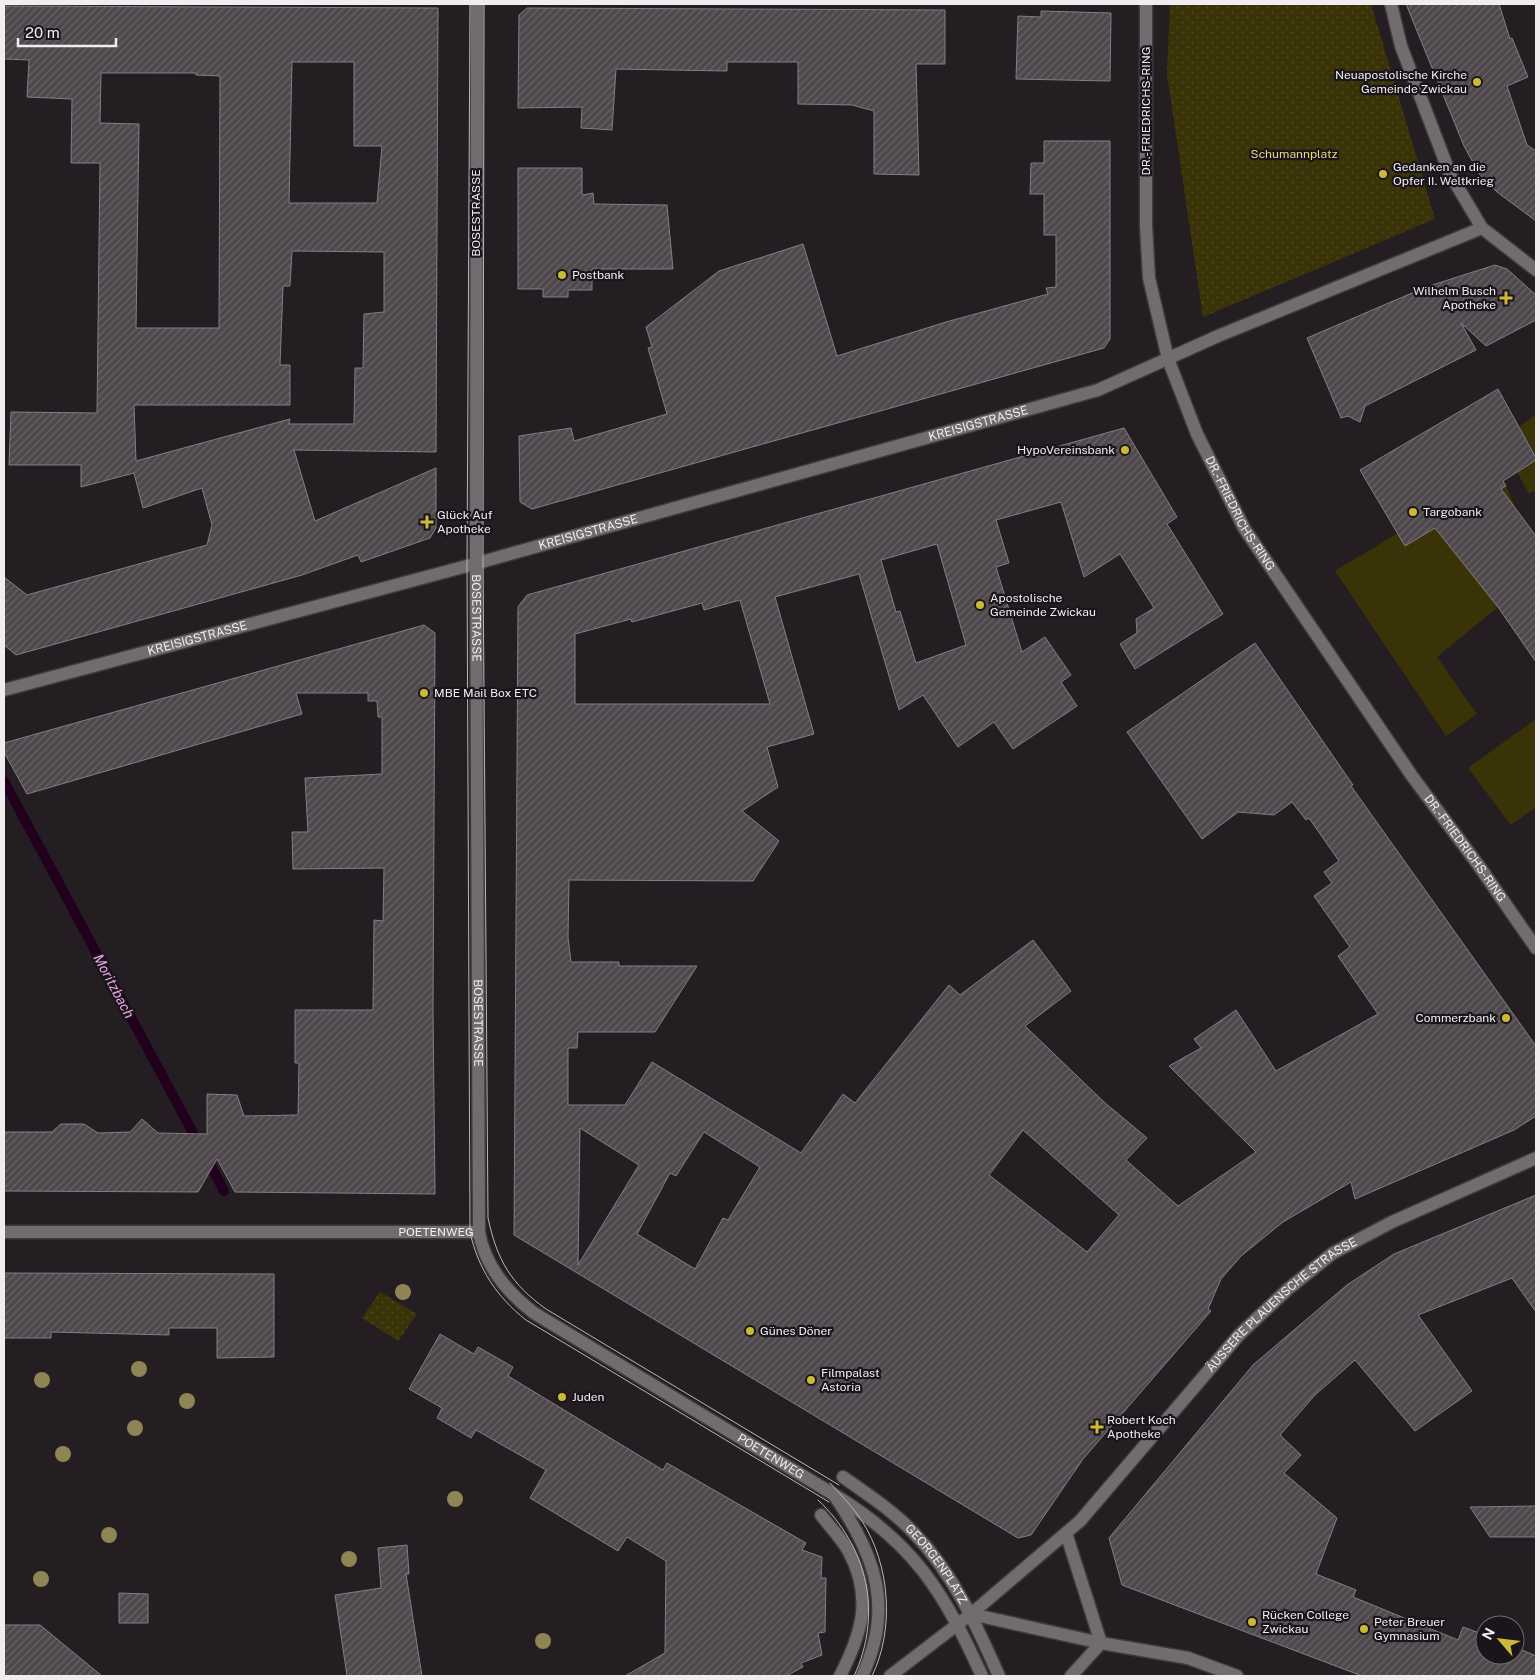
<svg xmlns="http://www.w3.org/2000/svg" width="1540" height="1680" viewBox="0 0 1540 1680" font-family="'Public Sans',sans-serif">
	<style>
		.green { fill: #3a3307 }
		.park { fill: url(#park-dots) }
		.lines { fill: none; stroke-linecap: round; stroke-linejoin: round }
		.stream { stroke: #20001d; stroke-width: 10 }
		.building { fill: url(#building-hatch); stroke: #857d83; fill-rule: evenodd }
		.service-casing { stroke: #3f3a3e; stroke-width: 15 }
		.pedestrian-casing { stroke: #3f3a3e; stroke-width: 15 }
		.minor-casing { stroke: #3f3a3e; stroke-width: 15 }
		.secondary-casing { stroke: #3f3a3e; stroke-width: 15 }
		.service { stroke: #726b70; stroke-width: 12 }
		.pedestrian { stroke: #726b70; stroke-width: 12 }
		.minor { stroke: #726b70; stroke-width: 12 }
		.secondary { stroke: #726b70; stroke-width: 12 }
		.tram { stroke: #b9b5b8; stroke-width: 1 }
		.tree { fill: #8f8454 }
		.poi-dot { fill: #ccb938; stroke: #1a151a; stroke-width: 2 }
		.labels { text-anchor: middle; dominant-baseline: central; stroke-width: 4.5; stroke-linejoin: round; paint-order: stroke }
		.poi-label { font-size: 12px; fill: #f0ecef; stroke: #1a151a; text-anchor: start }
		.street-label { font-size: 12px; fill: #f0ecef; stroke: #1a151a }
		.park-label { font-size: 12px; fill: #e7d87c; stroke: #1a151a }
		.water-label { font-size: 14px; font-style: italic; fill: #f0a8e6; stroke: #1a151a }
	</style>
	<defs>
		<pattern id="park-dots" width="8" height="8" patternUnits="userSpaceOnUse" patternTransform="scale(1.25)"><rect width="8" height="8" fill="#3a3307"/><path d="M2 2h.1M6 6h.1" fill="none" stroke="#4d471f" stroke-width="1.8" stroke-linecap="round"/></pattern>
		<pattern id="building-hatch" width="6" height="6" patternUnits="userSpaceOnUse" patternTransform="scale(1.25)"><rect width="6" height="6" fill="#4e484d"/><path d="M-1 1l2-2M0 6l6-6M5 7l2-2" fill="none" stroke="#686367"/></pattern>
	</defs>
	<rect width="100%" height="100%" fill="#241e23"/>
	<path class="green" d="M 1536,414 L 1536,458 L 1519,427 Z
		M 1536,460 L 1536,494 L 1533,491 L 1529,494 L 1517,472 Z
		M 1506,486 L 1518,513 L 1498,607 L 1437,657 L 1477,714 L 1446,736 L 1335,571 L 1398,533 L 1405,546 Z
		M 1536,719 L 1536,807 L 1511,825 L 1468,768 Z"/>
	<path class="park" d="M 1170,4 L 1371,4 L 1435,219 L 1203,317 L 1167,74 Z
		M 380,1292 L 417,1314 L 398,1341 L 362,1318 Z"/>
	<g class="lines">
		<path class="stream" d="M 4,781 L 199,1144
			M 206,1157 L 224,1191"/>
	</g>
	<path class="building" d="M 1406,4 L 1499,4 L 1510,39 L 1512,38 L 1528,77 L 1507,86 L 1527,145 L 1536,151 L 1536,221 L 1497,192 L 1480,175 L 1464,146 Z
		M 4,6 L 438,8 L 436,452 L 294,450 L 315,521 L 436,468 L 436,528 L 430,538 L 361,562 L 358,555 L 302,575 L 16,655 L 4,645 L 4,577 L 27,595 L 207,545 L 212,525 L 202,488 L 143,508 L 134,473 L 81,487 L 81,465 L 9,465 L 11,412 L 97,413 L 100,163 L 71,163 L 72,99 L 27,97 L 29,60 L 4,59 ZM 292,62 L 354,62 L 354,146 L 382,146 L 377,203 L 289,203 ZM 101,73 L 196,73 L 196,75 L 220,76 L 219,328 L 136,328 L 139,124 L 100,123 ZM 292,251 L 384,252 L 384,312 L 364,314 L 363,368 L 355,368 L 354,424 L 289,424 L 290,419 L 136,461 L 134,405 L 290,405 L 290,365 L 280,365 L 283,286 L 290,286 Z
		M 527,8 L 945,10 L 945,64 L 916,64 L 919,175 L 874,174 L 874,111 L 852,105 L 798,104 L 798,62 L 727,62 L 727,71 L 616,69 L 612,130 L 581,128 L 582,107 L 518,108 L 519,15 Z
		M 1041,11 L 1111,13 L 1110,81 L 1016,79 L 1018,16 L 1041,17 Z
		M 1044,141 L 1110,141 L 1110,339 L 1104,348 L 532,509 L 520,502 L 519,436 L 571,428 L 574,441 L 667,414 L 648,348 L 652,347 L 646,327 L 719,271 L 803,244 L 837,356 L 946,322 L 1048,294 L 1046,288 L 1056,287 L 1056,235 L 1044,235 L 1044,194 L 1030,194 L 1031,163 L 1044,163 Z
		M 518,168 L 582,168 L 582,195 L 593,193 L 594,204 L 667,205 L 673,269 L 592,269 L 592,290 L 568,290 L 568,297 L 543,297 L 543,289 L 518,289 Z
		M 1495,265 L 1507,269 L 1536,295 L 1536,320 L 1486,346 L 1461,323 L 1476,350 L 1365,406 L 1360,422 L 1348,416 L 1341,418 L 1307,338 L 1426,287 Z
		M 1498,389 L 1536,458 L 1536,460 L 1503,481 L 1506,486 L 1501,489 L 1536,536 L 1536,662 L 1498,607 L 1435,528 L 1405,546 L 1360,470 Z
		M 1124,428 L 1177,517 L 1167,524 L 1223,614 L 1135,669 L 1120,644 L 1137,633 L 1136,619 L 1154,608 L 1120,554 L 1084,577 L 1061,502 L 996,520 L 1009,563 L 996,567 L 1022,652 L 1045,637 L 1071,675 L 1061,682 L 1077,706 L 1013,749 L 994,722 L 958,747 L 923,695 L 899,710 L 859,574 L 775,597 L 814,734 L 767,747 L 778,787 L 742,811 L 779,841 L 753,881 L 569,880 L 568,937 L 571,962 L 619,962 L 619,966 L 697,966 L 655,1032 L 578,1032 L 577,1048 L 568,1048 L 568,1105 L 625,1105 L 652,1062 L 801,1153 L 843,1094 L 855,1103 L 949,985 L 960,995 L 1033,940 L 1071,991 L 1025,1026 L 1104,1102 L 1147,1138 L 1126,1160 L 1178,1206 L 1256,1152 L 1169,1066 L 1201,1048 L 1194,1039 L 1236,1010 L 1276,1071 L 1378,1014 L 1338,956 L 1350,947 L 1314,896 L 1332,883 L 1324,872 L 1339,861 L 1309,818 L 1306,820 L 1292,802 L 1274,815 L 1238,812 L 1202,839 L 1127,732 L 1255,643 L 1353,785 L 1351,786 L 1536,1046 L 1536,1116 L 1514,1130 L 1355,1199 L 1351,1182 L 1283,1222 L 1241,1256 L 1221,1279 L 1208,1309 L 1211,1311 L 1083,1459 L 1031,1535 L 1018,1538 L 514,1235 L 518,607 L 527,595 ZM 937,544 L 966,645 L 916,663 L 900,611 L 896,612 L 881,560 ZM 740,600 L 770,704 L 575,704 L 575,634 L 631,619 L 632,622 L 702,603 L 704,610 ZM 580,1128 L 639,1165 L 578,1265 ZM 1023,1130 L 1119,1215 L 1087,1252 L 989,1175 ZM 704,1132 L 760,1167 L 728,1220 L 723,1218 L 695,1269 L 637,1234 L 670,1173 L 676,1176 Z
		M 424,625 L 435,633 L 433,1010 L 435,1194 L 235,1192 L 217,1159 L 198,1192 L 4,1191 L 4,1132 L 52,1132 L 61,1124 L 84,1124 L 98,1133 L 130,1132 L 142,1119 L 158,1133 L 207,1134 L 207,1094 L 237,1095 L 244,1116 L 298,1115 L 299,1063 L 295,1063 L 295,1010 L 373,1010 L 374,920 L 383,921 L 384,868 L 293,869 L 292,832 L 308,832 L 305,778 L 382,774 L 382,717 L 378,717 L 377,701 L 368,701 L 368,693 L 296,693 L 302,714 L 27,794 L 4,752 L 4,743 Z
		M 1536,1195 L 1536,1312 L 1512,1278 L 1418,1315 L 1472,1391 L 1415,1431 L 1355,1360 L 1315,1395 L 1280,1435 L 1301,1455 L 1284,1473 L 1337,1518 L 1316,1574 L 1356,1590 L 1353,1597 L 1458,1640 L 1463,1627 L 1485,1635 L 1485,1655 L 1515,1655 L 1515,1647 L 1536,1656 L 1536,1676 L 1362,1676 L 1122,1585 L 1109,1538 L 1253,1365 L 1347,1285 L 1394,1254 Z
		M 4,1273 L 274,1274 L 274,1357 L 217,1358 L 217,1328 L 169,1328 L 169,1335 L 51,1332 L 51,1338 L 4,1338 Z
		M 440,1334 L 474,1354 L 478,1347 L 513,1367 L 508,1376 L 663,1470 L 667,1463 L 806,1543 L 802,1550 L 822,1557 L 821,1578 L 826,1578 L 825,1632 L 818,1633 L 822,1655 L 801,1663 L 803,1667 L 786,1676 L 625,1676 L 665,1653 L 666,1561 L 627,1537 L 618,1551 L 530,1498 L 546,1470 L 476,1430 L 471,1438 L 437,1418 L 442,1408 L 409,1389 Z
		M 1536,1506 L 1536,1537 L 1490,1537 L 1470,1507 Z
		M 407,1545 L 409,1574 L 406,1574 L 422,1676 L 347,1676 L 335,1595 L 381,1588 L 378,1548 Z
		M 119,1593 L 148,1594 L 148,1623 L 119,1623 Z
		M 4,1625 L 40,1625 L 102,1676 L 4,1676 Z"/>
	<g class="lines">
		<g class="service-casing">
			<g id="service">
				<path id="s1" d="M 477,4 L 476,563 L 479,1232"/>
			</g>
		</g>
		<g class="pedestrian-casing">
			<g id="pedestrian">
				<path id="s2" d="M 843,1477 C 867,1494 892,1510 913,1532 C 953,1573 976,1624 999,1676"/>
				<path d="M 833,1494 C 914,1543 944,1592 982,1676"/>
				<path d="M 836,1498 C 876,1557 894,1609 862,1676"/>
				<path d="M 821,1515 C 830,1527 842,1539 849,1552 C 873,1598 862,1633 840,1676"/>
				<path d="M 1066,1533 L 1101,1643 L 1071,1676"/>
				<path d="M 971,1614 L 1101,1643 L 1188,1658"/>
				<path id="s3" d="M 890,1676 L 971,1614 L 1080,1521 L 1239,1335 L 1288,1289 L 1333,1253 L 1392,1222 L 1536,1158"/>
			</g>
		</g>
		<g class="minor-casing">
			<g id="minor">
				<path d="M 1391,4 L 1401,46 L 1450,174 L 1482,228"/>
				<path id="s4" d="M 4,690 L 467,566 L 1098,390 L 1218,336 L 1482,228 L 1536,270"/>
				<path id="s5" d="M 4,1232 L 479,1232 C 485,1266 508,1293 534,1313 L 833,1494"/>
				<path d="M 1188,1658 L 1237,1676"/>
			</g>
		</g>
		<g class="secondary-casing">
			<g id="secondary">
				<path id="s6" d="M 1146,4 L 1146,225 L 1149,278 L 1168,359 L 1197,434 L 1244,528 L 1412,776 L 1479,866 L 1536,948"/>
			</g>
		</g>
		<use href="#service" class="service"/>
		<use href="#pedestrian" class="pedestrian"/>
		<use href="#minor" class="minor"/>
		<use href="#secondary" class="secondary"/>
		<path class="tram" d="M 470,4 L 467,566 L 470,1232 C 478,1269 497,1297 526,1320 L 829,1502
			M 484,4 L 483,561 L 488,1218 C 497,1260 511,1284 546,1309 L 839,1485
			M 830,1483 C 841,1495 853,1507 862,1521 C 890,1565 895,1629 872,1676
			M 818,1500 C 868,1547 883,1614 854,1676"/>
	</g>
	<g class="tree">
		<circle cx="403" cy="1292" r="8"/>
		<circle cx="139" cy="1369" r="8"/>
		<circle cx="42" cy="1380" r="8"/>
		<circle cx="187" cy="1401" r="8"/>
		<circle cx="135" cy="1428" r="8"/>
		<circle cx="63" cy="1454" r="8"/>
		<circle cx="455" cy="1499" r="8"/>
		<circle cx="109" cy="1535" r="8"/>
		<circle cx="349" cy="1559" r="8"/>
		<circle cx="41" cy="1579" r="8"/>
		<circle cx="543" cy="1641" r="8"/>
	</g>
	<g class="poi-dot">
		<circle cx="1477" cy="82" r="5"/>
		<circle cx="1383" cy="174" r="5"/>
		<circle cx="562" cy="275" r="5"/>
		<path d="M1503.5 290.5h5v5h5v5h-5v5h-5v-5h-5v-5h5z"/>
		<circle cx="1125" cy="450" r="5"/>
		<circle cx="1413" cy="512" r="5"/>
		<path d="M424.5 514.5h5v5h5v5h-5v5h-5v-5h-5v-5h5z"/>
		<circle cx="980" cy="605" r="5"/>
		<circle cx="424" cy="693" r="5"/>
		<circle cx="1506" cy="1018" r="5"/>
		<circle cx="750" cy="1331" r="5"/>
		<circle cx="811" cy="1380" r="5"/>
		<circle cx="562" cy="1397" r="5"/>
		<path d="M1094.5 1419.5h5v5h5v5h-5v5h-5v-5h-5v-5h5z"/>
		<circle cx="1252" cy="1622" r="5"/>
		<circle cx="1364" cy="1629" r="5"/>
	</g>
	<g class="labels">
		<g class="poi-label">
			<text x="1467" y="75" text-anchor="end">Neuapostolische Kirche<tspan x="1467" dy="14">Gemeinde Zwickau</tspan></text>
			<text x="1393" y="167">Gedanken an die<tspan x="1393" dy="14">Opfer II. Weltkrieg</tspan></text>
			<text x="572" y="275">Postbank</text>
			<text x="1496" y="291" text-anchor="end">Wilhelm Busch<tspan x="1496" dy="14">Apotheke</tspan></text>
			<text x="1115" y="450" text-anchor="end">HypoVereinsbank</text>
			<text x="1423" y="512">Targobank</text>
			<text x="437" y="515">Glück Auf<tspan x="437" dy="14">Apotheke</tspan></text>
			<text x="990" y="598">Apostolische<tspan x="990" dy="14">Gemeinde Zwickau</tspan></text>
			<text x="434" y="693">MBE Mail Box ETC</text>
			<text x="1496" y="1018" text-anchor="end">Commerzbank</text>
			<text x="760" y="1331">Günes Döner</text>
			<text x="821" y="1373">Filmpalast<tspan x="821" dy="14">Astoria</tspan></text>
			<text x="572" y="1397">Juden</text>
			<text x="1107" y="1420">Robert Koch<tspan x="1107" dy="14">Apotheke</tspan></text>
			<text x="1262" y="1615">Rücken College<tspan x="1262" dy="14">Zwickau</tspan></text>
			<text x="1374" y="1622">Peter Breuer<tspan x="1374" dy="14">Gymnasium</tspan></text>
		</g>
		<g class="street-label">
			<text transform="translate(1146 111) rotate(-90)">DR.-FRIEDRICHS-RING</text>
			<text transform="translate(476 213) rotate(-90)">BOSESTRASSE</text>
			<text stroke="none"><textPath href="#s4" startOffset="1010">KREISIGSTRASSE</textPath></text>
			<text stroke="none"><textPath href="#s6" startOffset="528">DR.-FRIEDRICHS-RING</textPath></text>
			<text stroke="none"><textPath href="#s4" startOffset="605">KREISIGSTRASSE</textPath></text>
			<text stroke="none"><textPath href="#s1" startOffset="614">BOSESTRASSE</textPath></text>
			<text stroke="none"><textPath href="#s4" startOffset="200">KREISIGSTRASSE</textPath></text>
			<text stroke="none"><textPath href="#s6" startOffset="932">DR.-FRIEDRICHS-RING</textPath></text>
			<text stroke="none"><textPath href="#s1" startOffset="1019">BOSESTRASSE</textPath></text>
			<text stroke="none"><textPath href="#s5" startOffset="432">POETENWEG</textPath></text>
			<text stroke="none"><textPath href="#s3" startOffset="542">ÄUSSERE PLAUENSCHE STRASSE</textPath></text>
			<text stroke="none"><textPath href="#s5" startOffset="852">POETENWEG</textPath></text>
			<text stroke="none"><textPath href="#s2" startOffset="129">GEORGENPLATZ</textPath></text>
		</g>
		<g class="park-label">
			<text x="1294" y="154">Schumannplatz</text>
		</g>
		<g class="water-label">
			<text transform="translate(114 986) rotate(62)">Moritzbach</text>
		</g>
	</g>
	<rect width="1540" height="1680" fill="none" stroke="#f0ecef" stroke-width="10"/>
	<g transform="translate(1500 1640) rotate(298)"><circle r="24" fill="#1a151a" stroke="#706b6f"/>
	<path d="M0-4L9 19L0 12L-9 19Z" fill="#ccb938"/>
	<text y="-8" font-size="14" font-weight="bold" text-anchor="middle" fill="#f0ecef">N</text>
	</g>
	<path d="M18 38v8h98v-8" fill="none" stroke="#f0ecef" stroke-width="2.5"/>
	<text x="25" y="38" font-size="15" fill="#f0ecef" stroke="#1a151a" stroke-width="4" paint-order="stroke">20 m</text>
</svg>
